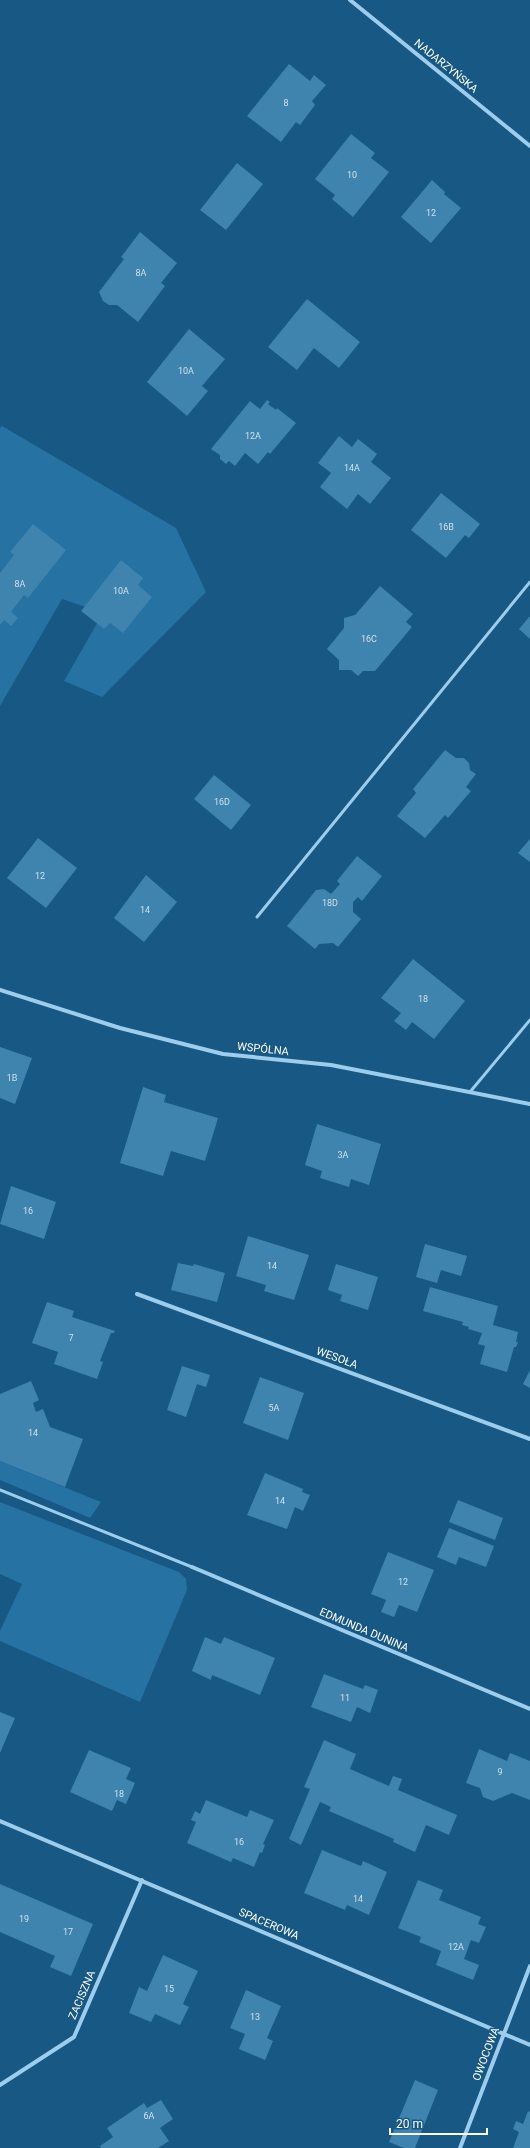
<svg xmlns="http://www.w3.org/2000/svg" width="530" height="2148" viewBox="0 0 530 2148" font-family="Roboto,sans-serif">
	<style>
		.green { fill: #2572a3 }
		.building { fill: #3f83af }
		.lines { fill: none; stroke-linecap: round; stroke-linejoin: round }
		.lane { stroke: #9ccded; stroke-width: 3 }
		.street { stroke: #9ccded; stroke-width: 4 }
		.labels { text-anchor: middle; dominant-baseline: central; stroke-width: 3; stroke-linejoin: round; paint-order: stroke }
		.number-label { font-size: 9px; fill: #cfe0eb }
		.street-label { font-size: 11px; fill: #fff; stroke: #175885 }
	</style>
	<rect width="100%" height="100%" fill="#175885"/>
	<path class="green" d="M 2,426 L 176,528 L 206,592 L 102,697 L 64,681 L 103,613 L 62,599 L 0,706 L 0,428 Z
		M 0,1461 L 101,1502 L 90,1518 L 0,1480 Z
		M 0,1502 L 179,1572 L 186,1579 L 187,1590 L 140,1702 L 0,1641 L 0,1631 L 22,1584 L 0,1574 Z"/>
	<path class="building" d="M 289,64 L 310,81 L 314,75 L 326,85 L 312,101 L 315,105 L 300,125 L 296,122 L 281,142 L 247,116 Z
		M 351,134 L 375,153 L 371,158 L 389,172 L 353,217 L 332,199 L 335,195 L 315,179 Z
		M 237,163 L 263,184 L 226,230 L 200,210 Z
		M 432,180 L 445,192 L 444,194 L 461,208 L 431,243 L 401,217 Z
		M 140,232 L 177,263 L 161,283 L 165,286 L 138,322 L 117,305 L 109,305 L 103,301 L 99,292 L 124,259 L 121,257 Z
		M 307,299 L 360,342 L 339,368 L 314,348 L 297,370 L 268,347 Z
		M 189,329 L 225,359 L 202,386 L 208,391 L 187,416 L 147,382 Z
		M 267,400 L 270,402 L 268,404 L 276,410 L 277,408 L 296,423 L 270,454 L 268,452 L 258,464 L 245,453 L 235,466 L 229,461 L 226,464 L 220,459 L 220,455 L 211,449 L 250,401 L 260,409 Z
		M 339,436 L 352,447 L 358,439 L 377,454 L 371,462 L 391,478 L 370,504 L 358,494 L 347,509 L 320,487 L 331,473 L 318,463 Z
		M 441,493 L 480,524 L 469,538 L 465,535 L 446,558 L 411,530 Z
		M 33,524 L 66,550 L 28,598 L 24,595 L 11,612 L 18,618 L 11,626 L 4,620 L 0,625 L 0,573 L 14,555 L 10,552 Z
		M 121,560 L 143,578 L 138,585 L 152,597 L 123,633 L 110,623 L 104,629 L 81,611 Z
		M 380,586 L 413,614 L 406,622 L 412,627 L 375,671 L 363,671 L 358,676 L 351,670 L 339,670 L 339,660 L 327,649 L 344,628 L 344,618 L 355,615 Z
		M 530,616 L 530,639 L 519,629 Z
		M 445,750 L 456,758 L 464,758 L 469,763 L 470,770 L 476,774 L 466,787 L 471,791 L 448,818 L 445,815 L 425,838 L 397,816 L 416,793 L 413,789 Z
		M 214,775 L 251,805 L 231,830 L 194,799 Z
		M 38,838 L 77,868 L 46,908 L 7,878 Z
		M 530,839 L 530,862 L 518,853 Z
		M 357,856 L 382,876 L 362,901 L 358,897 L 353,902 L 353,912 L 361,919 L 338,947 L 333,943 L 319,944 L 315,949 L 287,926 L 316,890 L 324,889 L 331,894 L 340,884 L 337,881 Z
		M 146,875 L 177,902 L 144,942 L 114,918 Z
		M 413,959 L 465,1001 L 434,1039 L 412,1022 L 406,1030 L 394,1021 L 401,1013 L 381,998 Z
		M 0,1047 L 32,1058 L 15,1104 L 0,1098 Z
		M 143,1087 L 166,1095 L 164,1102 L 218,1118 L 205,1161 L 171,1151 L 163,1176 L 120,1163 Z
		M 317,1124 L 381,1144 L 369,1185 L 351,1179 L 349,1187 L 320,1178 L 322,1171 L 305,1165 Z
		M 11,1186 L 56,1202 L 44,1239 L 0,1224 Z
		M 248,1236 L 309,1255 L 294,1300 L 264,1291 L 266,1285 L 236,1276 Z
		M 425,1244 L 467,1256 L 461,1276 L 441,1270 L 437,1283 L 416,1277 Z
		M 178,1263 L 193,1266 L 194,1264 L 225,1273 L 217,1302 L 171,1290 Z
		M 336,1264 L 378,1277 L 368,1310 L 340,1301 L 342,1295 L 328,1290 Z
		M 430,1287 L 498,1306 L 493,1325 L 518,1332 L 516,1342 L 518,1342 L 516,1347 L 514,1347 L 507,1372 L 480,1364 L 485,1346 L 478,1344 L 482,1333 L 468,1329 L 469,1327 L 462,1325 L 463,1322 L 423,1311 Z
		M 47,1302 L 74,1311 L 72,1317 L 115,1331 L 114,1333 L 111,1333 L 100,1361 L 103,1362 L 97,1379 L 54,1364 L 58,1352 L 32,1343 Z
		M 182,1366 L 210,1375 L 206,1387 L 197,1384 L 186,1417 L 167,1410 Z
		M 530,1370 L 530,1388 L 523,1384 Z
		M 260,1377 L 304,1393 L 288,1440 L 243,1423 Z
		M 31,1381 L 39,1400 L 33,1403 L 36,1412 L 43,1409 L 50,1427 L 83,1439 L 65,1487 L 0,1461 L 0,1394 Z
		M 265,1473 L 303,1489 L 302,1492 L 310,1495 L 303,1511 L 295,1507 L 287,1529 L 247,1515 Z
		M 458,1500 L 503,1518 L 495,1540 L 449,1522 Z
		M 449,1528 L 494,1546 L 486,1567 L 459,1557 L 456,1565 L 437,1557 Z
		M 388,1552 L 434,1570 L 417,1612 L 399,1605 L 394,1617 L 381,1612 L 386,1600 L 371,1594 Z
		M 205,1637 L 221,1644 L 224,1637 L 275,1658 L 260,1695 L 212,1675 L 211,1680 L 192,1671 Z
		M 324,1674 L 363,1689 L 365,1685 L 378,1690 L 370,1713 L 357,1707 L 351,1722 L 311,1707 Z
		M 0,1712 L 15,1718 L 0,1753 Z
		M 324,1740 L 356,1754 L 350,1769 L 389,1786 L 393,1776 L 402,1779 L 398,1790 L 457,1815 L 449,1835 L 426,1825 L 415,1852 L 393,1842 L 394,1839 L 329,1811 L 331,1807 L 320,1802 L 301,1845 L 289,1839 L 310,1789 L 304,1787 Z
		M 479,1749 L 507,1761 L 510,1753 L 530,1761 L 530,1800 L 512,1793 L 493,1801 L 483,1797 L 480,1788 L 466,1783 Z
		M 89,1750 L 131,1768 L 126,1779 L 135,1783 L 126,1804 L 117,1800 L 112,1811 L 70,1792 Z
		M 206,1800 L 247,1817 L 250,1810 L 274,1820 L 263,1844 L 265,1845 L 262,1853 L 260,1852 L 254,1867 L 233,1858 L 231,1862 L 187,1843 L 196,1822 L 191,1820 L 195,1811 L 200,1814 Z
		M 322,1850 L 361,1866 L 363,1861 L 387,1872 L 369,1915 L 347,1905 L 345,1910 L 304,1893 Z
		M 418,1880 L 443,1890 L 439,1900 L 481,1917 L 478,1924 L 486,1927 L 479,1943 L 471,1940 L 464,1959 L 479,1965 L 473,1980 L 436,1965 L 441,1951 L 419,1942 L 421,1937 L 398,1928 Z
		M 0,1884 L 93,1924 L 71,1976 L 50,1967 L 55,1956 L 0,1932 Z
		M 163,1955 L 198,1971 L 183,2004 L 189,2007 L 180,2025 L 155,2014 L 151,2022 L 129,2013 L 139,1987 L 147,1991 Z
		M 246,1990 L 281,2006 L 267,2038 L 273,2041 L 265,2060 L 239,2049 L 245,2034 L 230,2028 Z
		M 415,2080 L 438,2090 L 415,2148 L 404,2148 L 389,2142 Z
		M 161,2100 L 173,2119 L 160,2128 L 169,2141 L 158,2148 L 101,2148 L 100,2146 L 113,2137 L 107,2128 L 144,2103 L 147,2108 Z
		M 528,2111 L 530,2112 L 530,2148 L 513,2148 L 519,2132 L 513,2129 L 516,2121 L 523,2124 Z"/>
	<g class="lines">
		<path class="lane" d="M 257,917 L 530,582
			M 470,1092 L 530,1020
			M 0,1490 L 192,1567"/>
		<path class="street" d="M 350,0 L 530,146
			M 0,990 L 120,1028 L 223,1054 L 331,1065 L 530,1104
			M 137,1294 L 530,1439
			M 192,1567 L 530,1709
			M 0,1821 L 530,2045
			M 0,2085 L 74,2037 L 142,1880
			M 460,2148 L 530,1966"/>
	</g>
	<g class="labels">
		<g class="number-label">
			<text x="286" y="103">8</text>
			<text x="352" y="175">10</text>
			<text x="431" y="213">12</text>
			<text x="141" y="273">8A</text>
			<text x="186" y="371">10A</text>
			<text x="253" y="436">12A</text>
			<text x="352" y="468">14A</text>
			<text x="446" y="527">16B</text>
			<text x="20" y="584">8A</text>
			<text x="121" y="591">10A</text>
			<text x="369" y="639">16C</text>
			<text x="222" y="802">16D</text>
			<text x="40" y="876">12</text>
			<text x="330" y="903">18D</text>
			<text x="145" y="910">14</text>
			<text x="423" y="999">18</text>
			<text x="12" y="1078">1B</text>
			<text x="343" y="1155">3A</text>
			<text x="28" y="1211">16</text>
			<text x="272" y="1266">14</text>
			<text x="71" y="1338">7</text>
			<text x="274" y="1408">5A</text>
			<text x="33" y="1433">14</text>
			<text x="280" y="1501">14</text>
			<text x="403" y="1582">12</text>
			<text x="345" y="1698">11</text>
			<text x="500" y="1772">9</text>
			<text x="119" y="1794">18</text>
			<text x="239" y="1842">16</text>
			<text x="358" y="1899">14</text>
			<text x="24" y="1919">19</text>
			<text x="68" y="1932">17</text>
			<text x="456" y="1947">12A</text>
			<text x="169" y="1989">15</text>
			<text x="255" y="2017">13</text>
			<text x="149" y="2116">6A</text>
		</g>
		<g class="street-label">
			<text transform="translate(446 66) rotate(39)">NADARZYŃSKA</text>
			<text transform="translate(263 1049) rotate(6)">WSPÓLNA</text>
			<text transform="translate(337 1358) rotate(20)">WESOŁA</text>
			<text transform="translate(364 1630) rotate(23)">EDMUNDA DUNINA</text>
			<text transform="translate(269 1924) rotate(23)">SPACEROWA</text>
			<text transform="translate(82 1995) rotate(-67)">ZACISZNA</text>
			<text transform="translate(486 2054) rotate(-69)">OWOCOWA</text>
		</g>
	</g>
	<path d="M390 2128v6h97v-6" fill="none" stroke="#ffffff" stroke-width="2"/>
	<text x="396" y="2128" font-size="12" fill="#ffffff" stroke="#175885" stroke-width="3" paint-order="stroke">20 m</text>
</svg>
